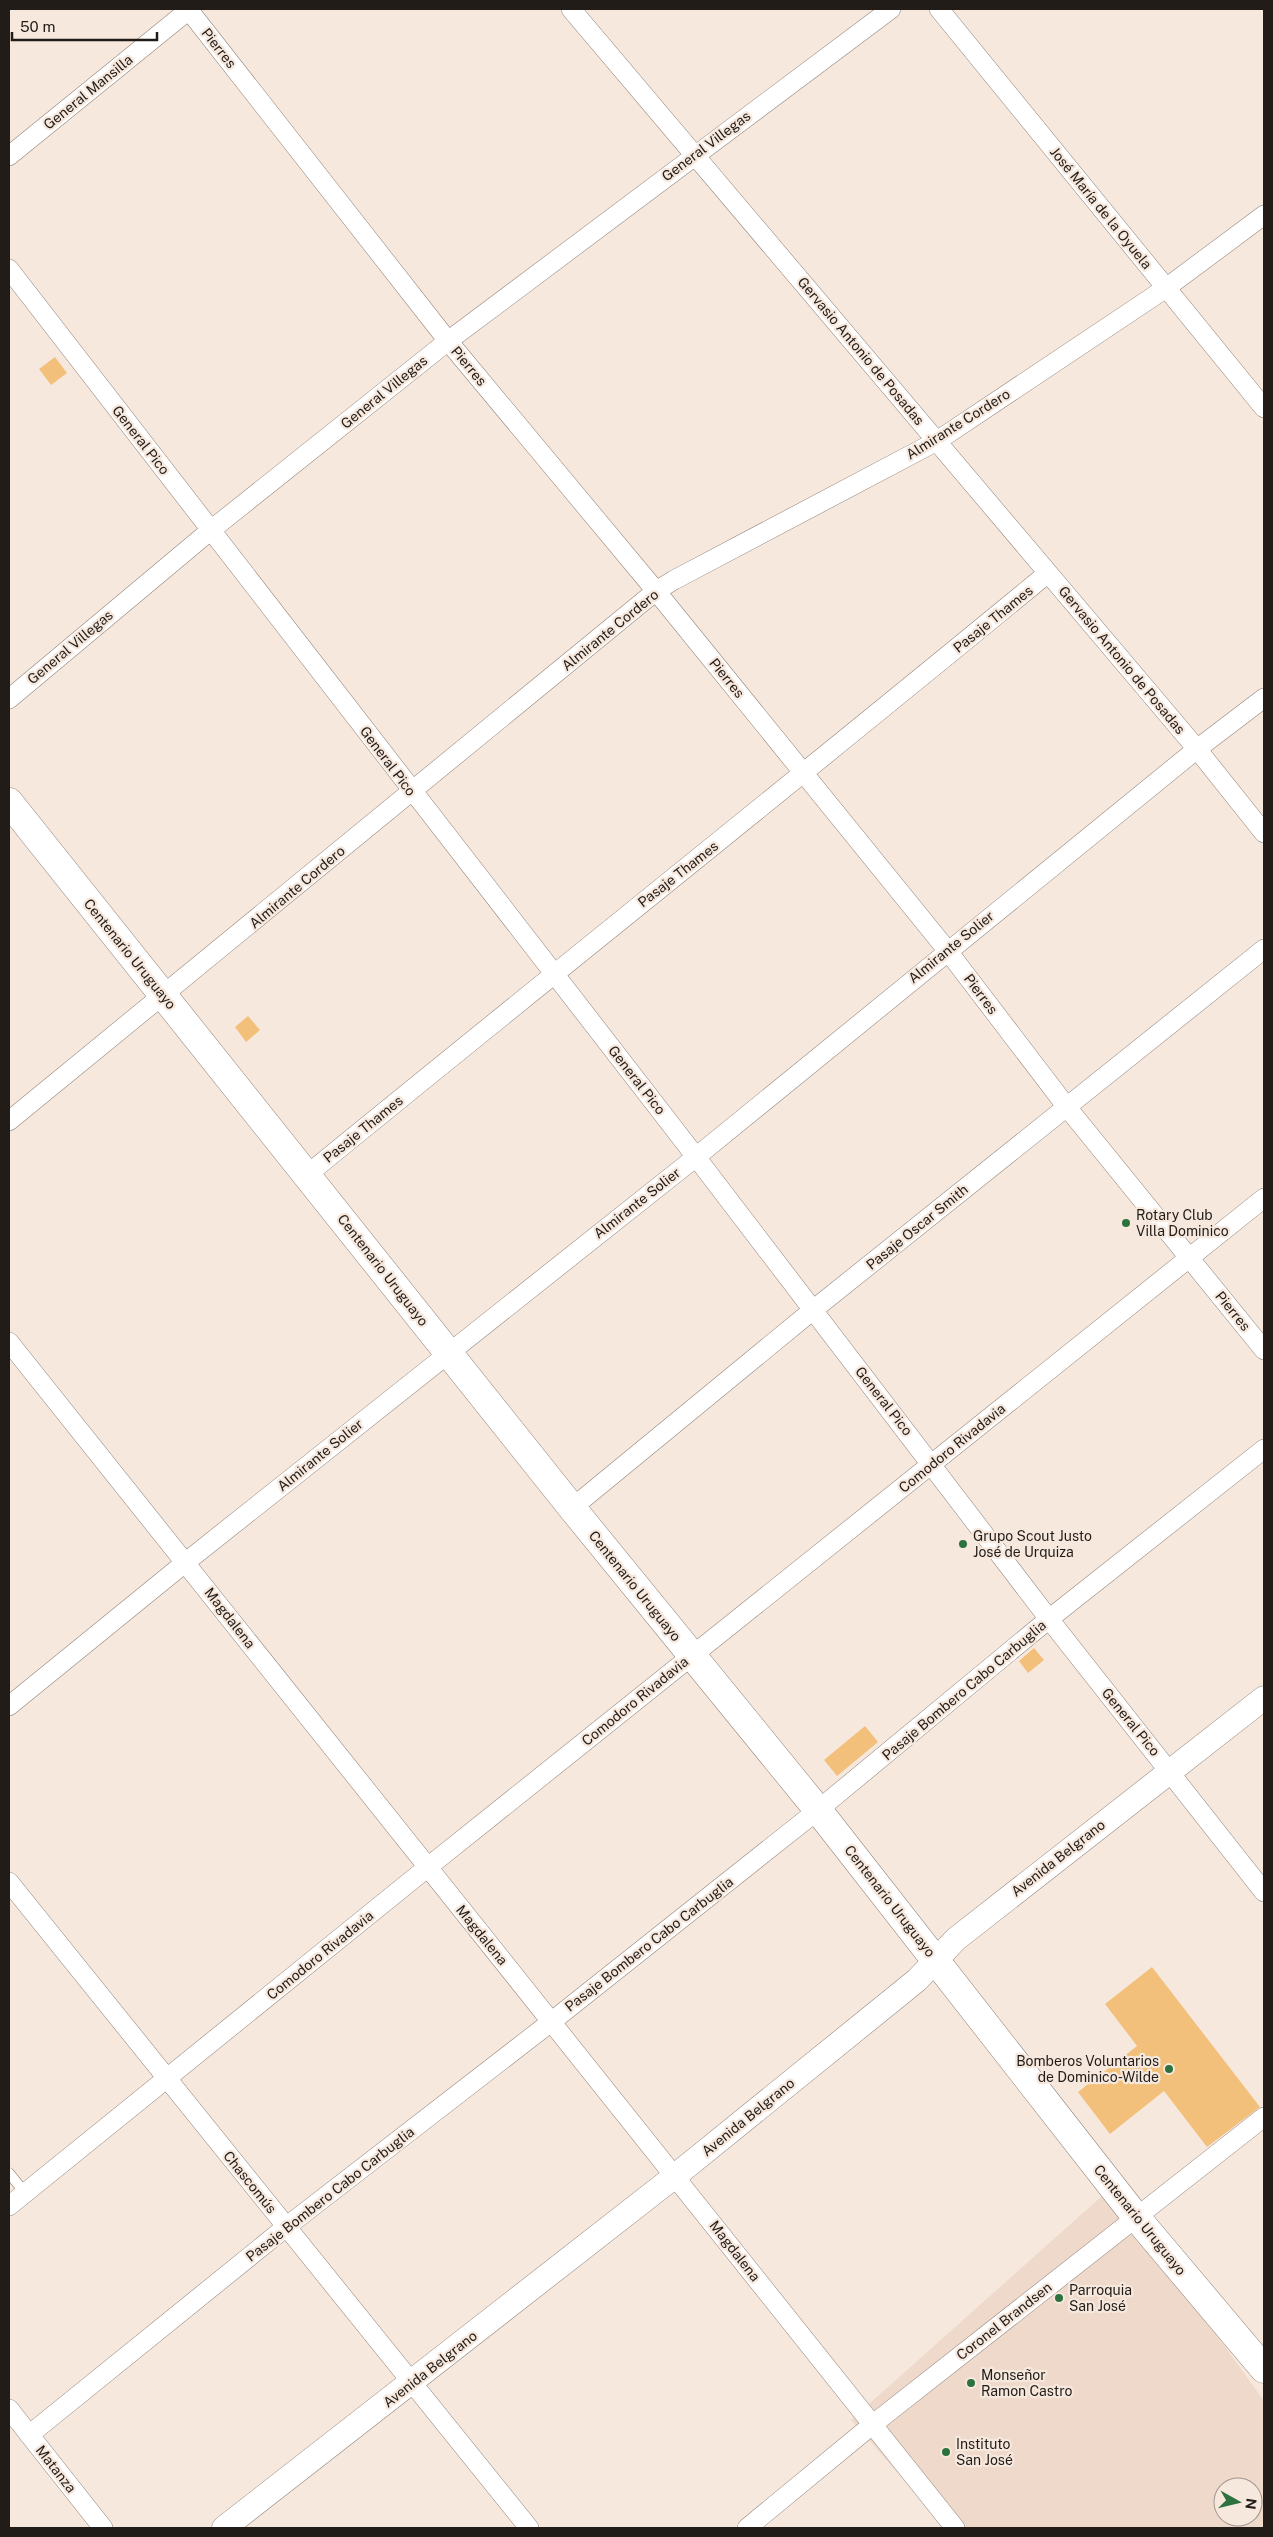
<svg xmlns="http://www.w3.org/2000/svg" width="1273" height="2537" viewBox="0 0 1273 2537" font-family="'Public Sans',sans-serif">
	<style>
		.commercial { fill: #eed9cb; fill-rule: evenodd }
		.building { fill: #f2c07a }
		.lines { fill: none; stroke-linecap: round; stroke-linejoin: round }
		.service-casing { stroke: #91847a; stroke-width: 11 }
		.minor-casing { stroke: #91847a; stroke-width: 20 }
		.tertiary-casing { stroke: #91847a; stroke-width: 25 }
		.secondary-casing { stroke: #91847a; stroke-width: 29 }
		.service { stroke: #fff; stroke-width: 10 }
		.minor { stroke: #fff; stroke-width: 19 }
		.tertiary { stroke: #fff; stroke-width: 24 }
		.secondary { stroke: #fff; stroke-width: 28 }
		.poi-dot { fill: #2d723e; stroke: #f7e8de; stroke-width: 2 }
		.labels { text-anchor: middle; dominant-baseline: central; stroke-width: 4.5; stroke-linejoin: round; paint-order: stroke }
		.street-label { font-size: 14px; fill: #211c18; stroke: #f7e8de }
		.poi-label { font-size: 14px; fill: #211c18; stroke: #f7e8de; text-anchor: start }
	</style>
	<rect width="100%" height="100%" fill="#f7e8de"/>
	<path class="commercial" d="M 1111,2188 L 1264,2401 L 1264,2528 L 947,2528 L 851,2420 ZM 1223,2487 L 1253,2487 L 1253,2517 L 1223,2517 Z"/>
	<path class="building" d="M 55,357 L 67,373 L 51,385 L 39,369 Z
		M 248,1016 L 260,1030 L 246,1042 L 235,1027 Z
		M 1034,1648 L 1044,1660 L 1028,1673 L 1019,1661 Z
		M 865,1726 L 878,1742 L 837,1776 L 824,1760 Z
		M 1152,1967 L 1260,2107 L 1207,2147 L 1164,2091 L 1110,2134 L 1078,2092 L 1137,2046 L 1105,2004 Z"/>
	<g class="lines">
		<g class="service-casing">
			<path id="service" d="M 9,2173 L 25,2193"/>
		</g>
		<g class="minor-casing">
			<path id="minor" d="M 188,9 L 448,341 L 656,591 L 947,950 L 1066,1106 L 1264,1350
				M 571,9 L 1197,749 L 1264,833
				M 939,9 L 1264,408
				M 9,156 L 190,9
				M 9,269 L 696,1157 L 1049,1619 L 1264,1892
				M 9,699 L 211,530 L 448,341 L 891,9
				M 9,1121 L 656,591 L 674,580 L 937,441 L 1166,288 L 1264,215
				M 308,1174 C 554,973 803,775 1048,573
				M 9,1342 L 955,2528
				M 572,1508 L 813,1310 L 1264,949
				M 9,1706 L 186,1562 L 696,1157 L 1197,749 L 1264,698
				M 9,1882 L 529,2528
				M 9,2206 L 428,1867 L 1264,1198
				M 9,2409 L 103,2528
				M 29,2435 L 286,2227 L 551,2022 L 818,1810 L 1049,1619 L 1264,1449
				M 747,2528 L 872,2425 L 1264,2117"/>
		</g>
		<g class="tertiary-casing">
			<path id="tertiary" d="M 224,2528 L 675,2176 L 917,1980 L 956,1939 L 1264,1698"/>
		</g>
		<g class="secondary-casing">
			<path id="secondary" d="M 9,802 L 572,1508 L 818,1810 L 1136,2217 L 1264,2369"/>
		</g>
		<use href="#service" class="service"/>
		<use href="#minor" class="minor"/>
		<use href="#tertiary" class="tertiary"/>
		<use href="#secondary" class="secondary"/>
	</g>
	<g class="poi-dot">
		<circle cx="1126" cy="1223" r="5"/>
		<circle cx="963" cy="1544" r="5"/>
		<circle cx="1169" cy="2069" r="5"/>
		<circle cx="1059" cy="2298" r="5"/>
		<circle cx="971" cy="2383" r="5"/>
		<circle cx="946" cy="2452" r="5"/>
	</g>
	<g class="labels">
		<g class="street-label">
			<text transform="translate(219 48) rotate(52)">Pierres</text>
			<text transform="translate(88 92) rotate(-39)">General Mansilla</text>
			<text transform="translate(706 146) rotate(-37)">General Villegas</text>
			<text transform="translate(1101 208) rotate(51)">José María de la Oyuela</text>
			<text transform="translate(861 351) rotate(50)">Gervasio Antonio de Posadas</text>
			<text transform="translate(469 366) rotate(50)">Pierres</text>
			<text transform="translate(384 392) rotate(-39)">General Villegas</text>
			<text transform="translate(958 424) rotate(-32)">Almirante Cordero</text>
			<text transform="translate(141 440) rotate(52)">General Pico</text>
			<text transform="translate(993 619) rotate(-39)">Pasaje Thames</text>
			<text transform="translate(610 630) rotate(-39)">Almirante Cordero</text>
			<text transform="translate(70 647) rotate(-40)">General Villegas</text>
			<text transform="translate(1122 660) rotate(50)">Gervasio Antonio de Posadas</text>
			<text transform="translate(727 678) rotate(51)">Pierres</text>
			<text transform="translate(388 761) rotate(53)">General Pico</text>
			<text transform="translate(678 874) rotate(-38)">Pasaje Thames</text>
			<text transform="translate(297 887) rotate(-40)">Almirante Cordero</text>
			<text transform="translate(951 947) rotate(-39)">Almirante Solier</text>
			<text transform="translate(130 954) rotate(51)">Centenario Uruguayo</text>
			<text transform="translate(981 994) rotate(53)">Pierres</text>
			<text transform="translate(637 1080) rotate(52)">General Pico</text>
			<text transform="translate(363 1129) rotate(-39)">Pasaje Thames</text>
			<text transform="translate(637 1203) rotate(-38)">Almirante Solier</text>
			<text transform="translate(917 1227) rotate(-39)">Pasaje Oscar Smith</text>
			<text transform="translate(383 1270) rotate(52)">Centenario Uruguayo</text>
			<text transform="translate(1233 1311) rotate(51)">Pierres</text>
			<text transform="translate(884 1401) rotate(52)">General Pico</text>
			<text transform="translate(952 1448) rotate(-39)">Comodoro Rivadavia</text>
			<text transform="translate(320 1455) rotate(-39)">Almirante Solier</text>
			<text transform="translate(635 1586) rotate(51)">Centenario Uruguayo</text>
			<text transform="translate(230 1618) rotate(52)">Magdalena</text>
			<text transform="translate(964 1690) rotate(-40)">Pasaje Bombero Cabo Carbuglia</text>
			<text transform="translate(635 1701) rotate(-39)">Comodoro Rivadavia</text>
			<text transform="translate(1131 1722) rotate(51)">General Pico</text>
			<text transform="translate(1058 1858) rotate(-38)">Avenida Belgrano</text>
			<text transform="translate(890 1901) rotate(52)">Centenario Uruguayo</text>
			<text transform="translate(482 1935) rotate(51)">Magdalena</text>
			<text transform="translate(649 1944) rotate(-38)">Pasaje Bombero Cabo Carbuglia</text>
			<text transform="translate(320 1955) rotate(-39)">Comodoro Rivadavia</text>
			<text transform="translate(748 2117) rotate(-39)">Avenida Belgrano</text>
			<text transform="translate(250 2182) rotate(51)">Chascomús</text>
			<text transform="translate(330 2194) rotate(-38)">Pasaje Bombero Cabo Carbuglia</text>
			<text transform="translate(1140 2220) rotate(51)">Centenario Uruguayo</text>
			<text transform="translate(735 2251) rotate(52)">Magdalena</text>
			<text transform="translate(1004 2321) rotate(-38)">Coronel Brandsen</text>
			<text transform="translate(430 2369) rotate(-38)">Avenida Belgrano</text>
			<text transform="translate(56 2469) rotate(52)">Matanza</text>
		</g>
		<g class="poi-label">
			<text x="1136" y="1215">Rotary Club<tspan x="1136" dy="16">Villa Dominico</tspan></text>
			<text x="973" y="1536">Grupo Scout Justo<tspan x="973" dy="16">José de Urquiza</tspan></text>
			<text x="1159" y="2061" text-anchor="end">Bomberos Voluntarios<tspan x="1159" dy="16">de Dominico-Wilde</tspan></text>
			<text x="1069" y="2290">Parroquia<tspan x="1069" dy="16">San José</tspan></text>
			<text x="981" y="2375">Monseñor<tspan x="981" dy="16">Ramon Castro</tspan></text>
			<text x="956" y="2444">Instituto<tspan x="956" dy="16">San José</tspan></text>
		</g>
	</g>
	<rect width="1273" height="2537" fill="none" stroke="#211c18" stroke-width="20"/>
	<g transform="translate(1238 2502) rotate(98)"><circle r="24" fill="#f7e8de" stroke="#a1968f"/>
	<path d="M0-4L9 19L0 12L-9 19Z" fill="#2d723e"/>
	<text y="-8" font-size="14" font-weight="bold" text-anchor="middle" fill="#211c18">N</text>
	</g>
	<path d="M12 32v8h145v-8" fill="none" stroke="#211c18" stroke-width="2.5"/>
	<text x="20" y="32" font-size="15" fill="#211c18" stroke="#f7e8de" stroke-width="4" paint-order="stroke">50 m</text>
</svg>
